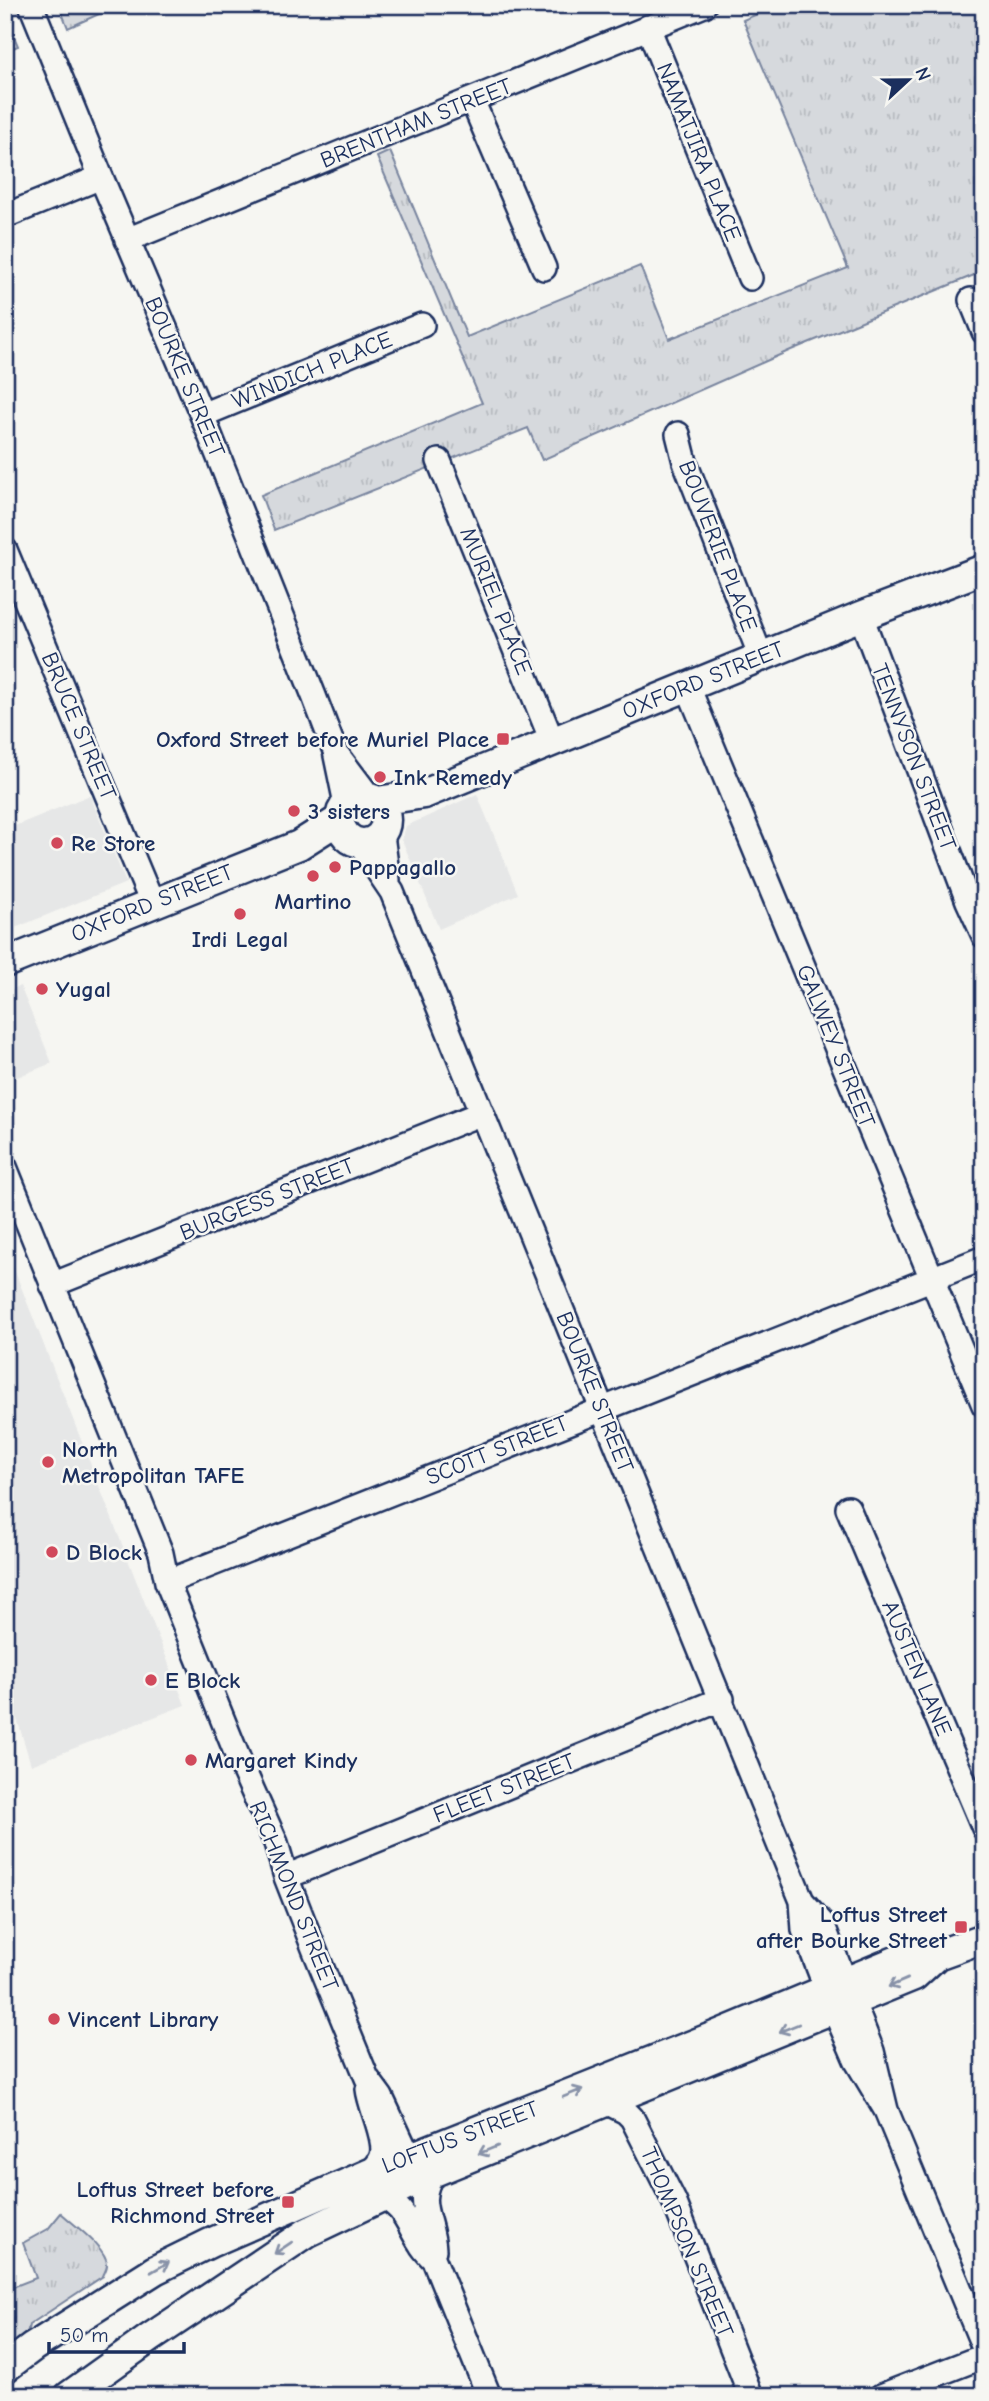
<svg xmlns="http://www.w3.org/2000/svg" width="989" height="2401" viewBox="0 0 989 2401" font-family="'Comic Neue',sans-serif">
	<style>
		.built { fill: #e6e7e7 }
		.green { fill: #d6d9dd; stroke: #78849e; stroke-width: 2 }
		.park { fill: url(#park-tufts); stroke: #78849e; stroke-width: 2 }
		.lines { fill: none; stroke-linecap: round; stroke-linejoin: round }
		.minor-casing { stroke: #1b2f5e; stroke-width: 28 }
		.major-casing { stroke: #1b2f5e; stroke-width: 33 }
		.minor { stroke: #f6f6f2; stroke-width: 23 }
		.major { stroke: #f6f6f2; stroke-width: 28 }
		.oneway { stroke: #8892a8 }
		.poi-dot { fill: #d1495b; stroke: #f6f6f2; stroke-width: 2.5 }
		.labels { text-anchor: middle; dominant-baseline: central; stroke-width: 5; stroke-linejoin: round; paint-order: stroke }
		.street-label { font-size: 23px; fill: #1b2f5e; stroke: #f6f6f2 }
		.poi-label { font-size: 23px; font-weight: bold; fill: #1b2f5e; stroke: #f6f6f2; text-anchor: start }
	</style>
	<defs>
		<pattern id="park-tufts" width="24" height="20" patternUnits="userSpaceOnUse" patternTransform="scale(1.75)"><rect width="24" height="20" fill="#d6d9dd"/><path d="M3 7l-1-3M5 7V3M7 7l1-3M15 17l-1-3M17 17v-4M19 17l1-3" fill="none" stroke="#b7bbc0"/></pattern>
	</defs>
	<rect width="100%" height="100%" fill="#f6f6f2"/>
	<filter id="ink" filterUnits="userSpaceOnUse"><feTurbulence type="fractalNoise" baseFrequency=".0143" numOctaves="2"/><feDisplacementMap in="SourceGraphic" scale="14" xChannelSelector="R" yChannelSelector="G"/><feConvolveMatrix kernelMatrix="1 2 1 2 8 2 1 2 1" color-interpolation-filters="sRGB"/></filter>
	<g filter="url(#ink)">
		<path class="built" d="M 477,794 L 518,894 L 439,929 L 402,840 L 406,826 Z
			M 90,795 L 126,883 L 5,932 L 5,830 Z
			M 20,986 L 52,1063 L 5,1082 L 5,992 Z
			M 5,1246 L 185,1705 L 31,1765 L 5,1679 Z"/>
		<path class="green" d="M 5,15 L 18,46 L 5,51 Z"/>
		<path class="park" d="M 59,5 L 119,5 L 68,28 Z
			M 779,5 L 984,5 L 984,271 L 791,350 L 542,460 L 528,428 L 274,530 L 261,495 L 482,403 L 377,157 L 390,151 L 467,337 L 640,266 L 669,339 L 848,268 L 743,20 Z
			M 61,2213 C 73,2224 108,2249 107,2265 C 107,2269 104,2273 103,2276 L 29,2325 L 27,2334 L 5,2356 L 5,2290 L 36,2278 L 23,2243 L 48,2229 Z"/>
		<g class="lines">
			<g class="minor-casing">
				<path id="minor" d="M 31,5 L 101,177 L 202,415 L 314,696 L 335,751 L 346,804
					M 648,27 L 750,278
					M 472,100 L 544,268
					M 5,216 L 101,177
					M 127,240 L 704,5
					M 971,300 L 984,332
					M 202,415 L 422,325
					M 678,434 L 685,462 L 761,657
					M 439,461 L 552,741
					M 5,550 L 152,903
					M 861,616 L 968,901 L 984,936
					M 688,687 L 984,1405
					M 339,757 L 370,798
					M 382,835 L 388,880
					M 359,843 L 392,892 L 802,1901 L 804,1930 L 834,2009 L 856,2060 L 886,2110
					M 5,1167 L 161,1553 L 167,1582 L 176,1604 L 239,1760 L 276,1843 L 286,1877 L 315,1951 L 367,2078 L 381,2097 L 416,2172
					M 52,1285 L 482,1113
					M 848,1508 L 984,1828
					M 167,1582 L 984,1258
					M 286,1877 L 722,1699
					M 802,1901 L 822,1923 L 872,2051 L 886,2110 L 984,2348
					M 368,2089 C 370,2108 387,2139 382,2156 C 380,2163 374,2169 368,2174
					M 606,2102 L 626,2112 L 632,2118 L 674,2201 L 751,2396
					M 381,2197 C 405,2206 407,2224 420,2243 C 423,2249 429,2255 434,2260 L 489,2396
					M 434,2250 C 433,2219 413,2203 434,2172
					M 881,2396 L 984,2356"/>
			</g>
			<g class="major-casing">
				<path id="major" d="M340 820a23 23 0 1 1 46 0a23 23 0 1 1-46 0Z
					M 377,801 L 424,794 L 861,616 L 984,569
					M 5,963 L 299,845 L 340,819
					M 5,2368 L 33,2347 L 155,2270 L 210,2243 L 368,2174 L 712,2037 L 910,1955 L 937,1955 L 984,1938
					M 69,2396 L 150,2338 L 308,2232 L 434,2172 L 914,1976 L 937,1955"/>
			</g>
			<use href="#minor" class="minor"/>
			<use href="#major" class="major"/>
		</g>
		<defs><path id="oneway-shaft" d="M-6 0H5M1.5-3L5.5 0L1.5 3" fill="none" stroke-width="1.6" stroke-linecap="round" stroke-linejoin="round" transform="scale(1.75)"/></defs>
		<g class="oneway">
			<use href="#oneway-shaft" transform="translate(898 1983) rotate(157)"/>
			<use href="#oneway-shaft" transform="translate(789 2028) rotate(158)"/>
			<use href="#oneway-shaft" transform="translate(573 2093) rotate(-22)"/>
			<use href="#oneway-shaft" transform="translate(488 2150) rotate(158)"/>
			<use href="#oneway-shaft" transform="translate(283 2248) rotate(146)"/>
			<use href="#oneway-shaft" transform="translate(160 2267) rotate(-30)"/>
		</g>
	</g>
	<g class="poi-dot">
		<rect x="496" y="732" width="14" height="14" rx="3.5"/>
		<circle cx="380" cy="777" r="7"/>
		<circle cx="294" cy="811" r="7"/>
		<circle cx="57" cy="843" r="7"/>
		<circle cx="335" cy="867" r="7"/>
		<circle cx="313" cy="876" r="7"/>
		<circle cx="240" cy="914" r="7"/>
		<circle cx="42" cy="989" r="7"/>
		<circle cx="48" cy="1462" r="7"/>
		<circle cx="52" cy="1552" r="7"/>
		<circle cx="151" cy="1680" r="7"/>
		<circle cx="191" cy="1760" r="7"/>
		<rect x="954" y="1920" width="14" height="14" rx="3.5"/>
		<circle cx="54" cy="2019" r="7"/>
		<rect x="281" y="2195" width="14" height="14" rx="3.5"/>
	</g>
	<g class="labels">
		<g class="street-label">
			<text transform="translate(416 123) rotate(-22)">BRENTHAM STREET</text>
			<text transform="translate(699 152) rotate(68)">NAMATJIRA PLACE</text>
			<text transform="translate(312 370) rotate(-22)">WINDICH PLACE</text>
			<text transform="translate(185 377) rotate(67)">BOURKE STREET</text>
			<text transform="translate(718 546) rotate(69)">BOUVERIE PLACE</text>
			<text transform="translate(496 601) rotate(68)">MURIEL PLACE</text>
			<text transform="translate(703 680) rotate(-22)">OXFORD STREET</text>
			<text transform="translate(79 726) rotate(67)">BRUCE STREET</text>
			<text transform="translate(914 757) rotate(69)">TENNYSON STREET</text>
			<text transform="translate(152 903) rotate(-22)">OXFORD STREET</text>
			<text transform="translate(836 1046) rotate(68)">GALWEY STREET</text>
			<text transform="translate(267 1199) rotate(-22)">BURGESS STREET</text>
			<text transform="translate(595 1392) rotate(68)">BOURKE STREET</text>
			<text transform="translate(497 1450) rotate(-22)">SCOTT STREET</text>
			<text transform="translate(917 1668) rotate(67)">AUSTEN LANE</text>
			<text transform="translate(504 1788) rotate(-22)">FLEET STREET</text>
			<text transform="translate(294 1896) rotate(68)">RICHMOND STREET</text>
			<text transform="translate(460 2137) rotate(-21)">LOFTUS STREET</text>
			<text transform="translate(687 2242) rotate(67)">THOMPSON STREET</text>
		</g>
		<g class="poi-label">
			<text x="489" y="739" text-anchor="end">Oxford Street before Muriel Place</text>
			<text x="394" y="777">Ink Remedy</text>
			<text x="308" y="811">3 sisters</text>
			<text x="71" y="843">Re Store</text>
			<text x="349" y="867">Pappagallo</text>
			<text x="313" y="901" text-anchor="middle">Martino</text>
			<text x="240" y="939" text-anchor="middle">Irdi Legal</text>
			<text x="56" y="989">Yugal</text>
			<text x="62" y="1449">North<tspan x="62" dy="26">Metropolitan TAFE</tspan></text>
			<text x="66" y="1552">D Block</text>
			<text x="165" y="1680">E Block</text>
			<text x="205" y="1760">Margaret Kindy</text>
			<text x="947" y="1914" text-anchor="end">Loftus Street<tspan x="947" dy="26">after Bourke Street</tspan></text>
			<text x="68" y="2019">Vincent Library</text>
			<text x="274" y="2189" text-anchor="end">Loftus Street before<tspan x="274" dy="26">Richmond Street</tspan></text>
		</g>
	</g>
	<rect width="989" height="2401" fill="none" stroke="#f6f6f2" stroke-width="28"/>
	<rect x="14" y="14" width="961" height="2373" fill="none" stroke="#1b2f5e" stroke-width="2.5" filter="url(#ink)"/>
	<g transform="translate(908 80) rotate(68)" stroke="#f6f6f2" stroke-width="5" paint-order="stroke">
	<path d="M0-5L12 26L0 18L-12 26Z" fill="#1b2f5e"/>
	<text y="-10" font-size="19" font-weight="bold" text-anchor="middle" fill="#1b2f5e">N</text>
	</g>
	<path d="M49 2342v10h135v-10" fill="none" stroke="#1b2f5e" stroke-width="3.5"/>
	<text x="60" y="2342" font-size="21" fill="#1b2f5e" stroke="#f6f6f2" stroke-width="5" paint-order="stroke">50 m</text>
</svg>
